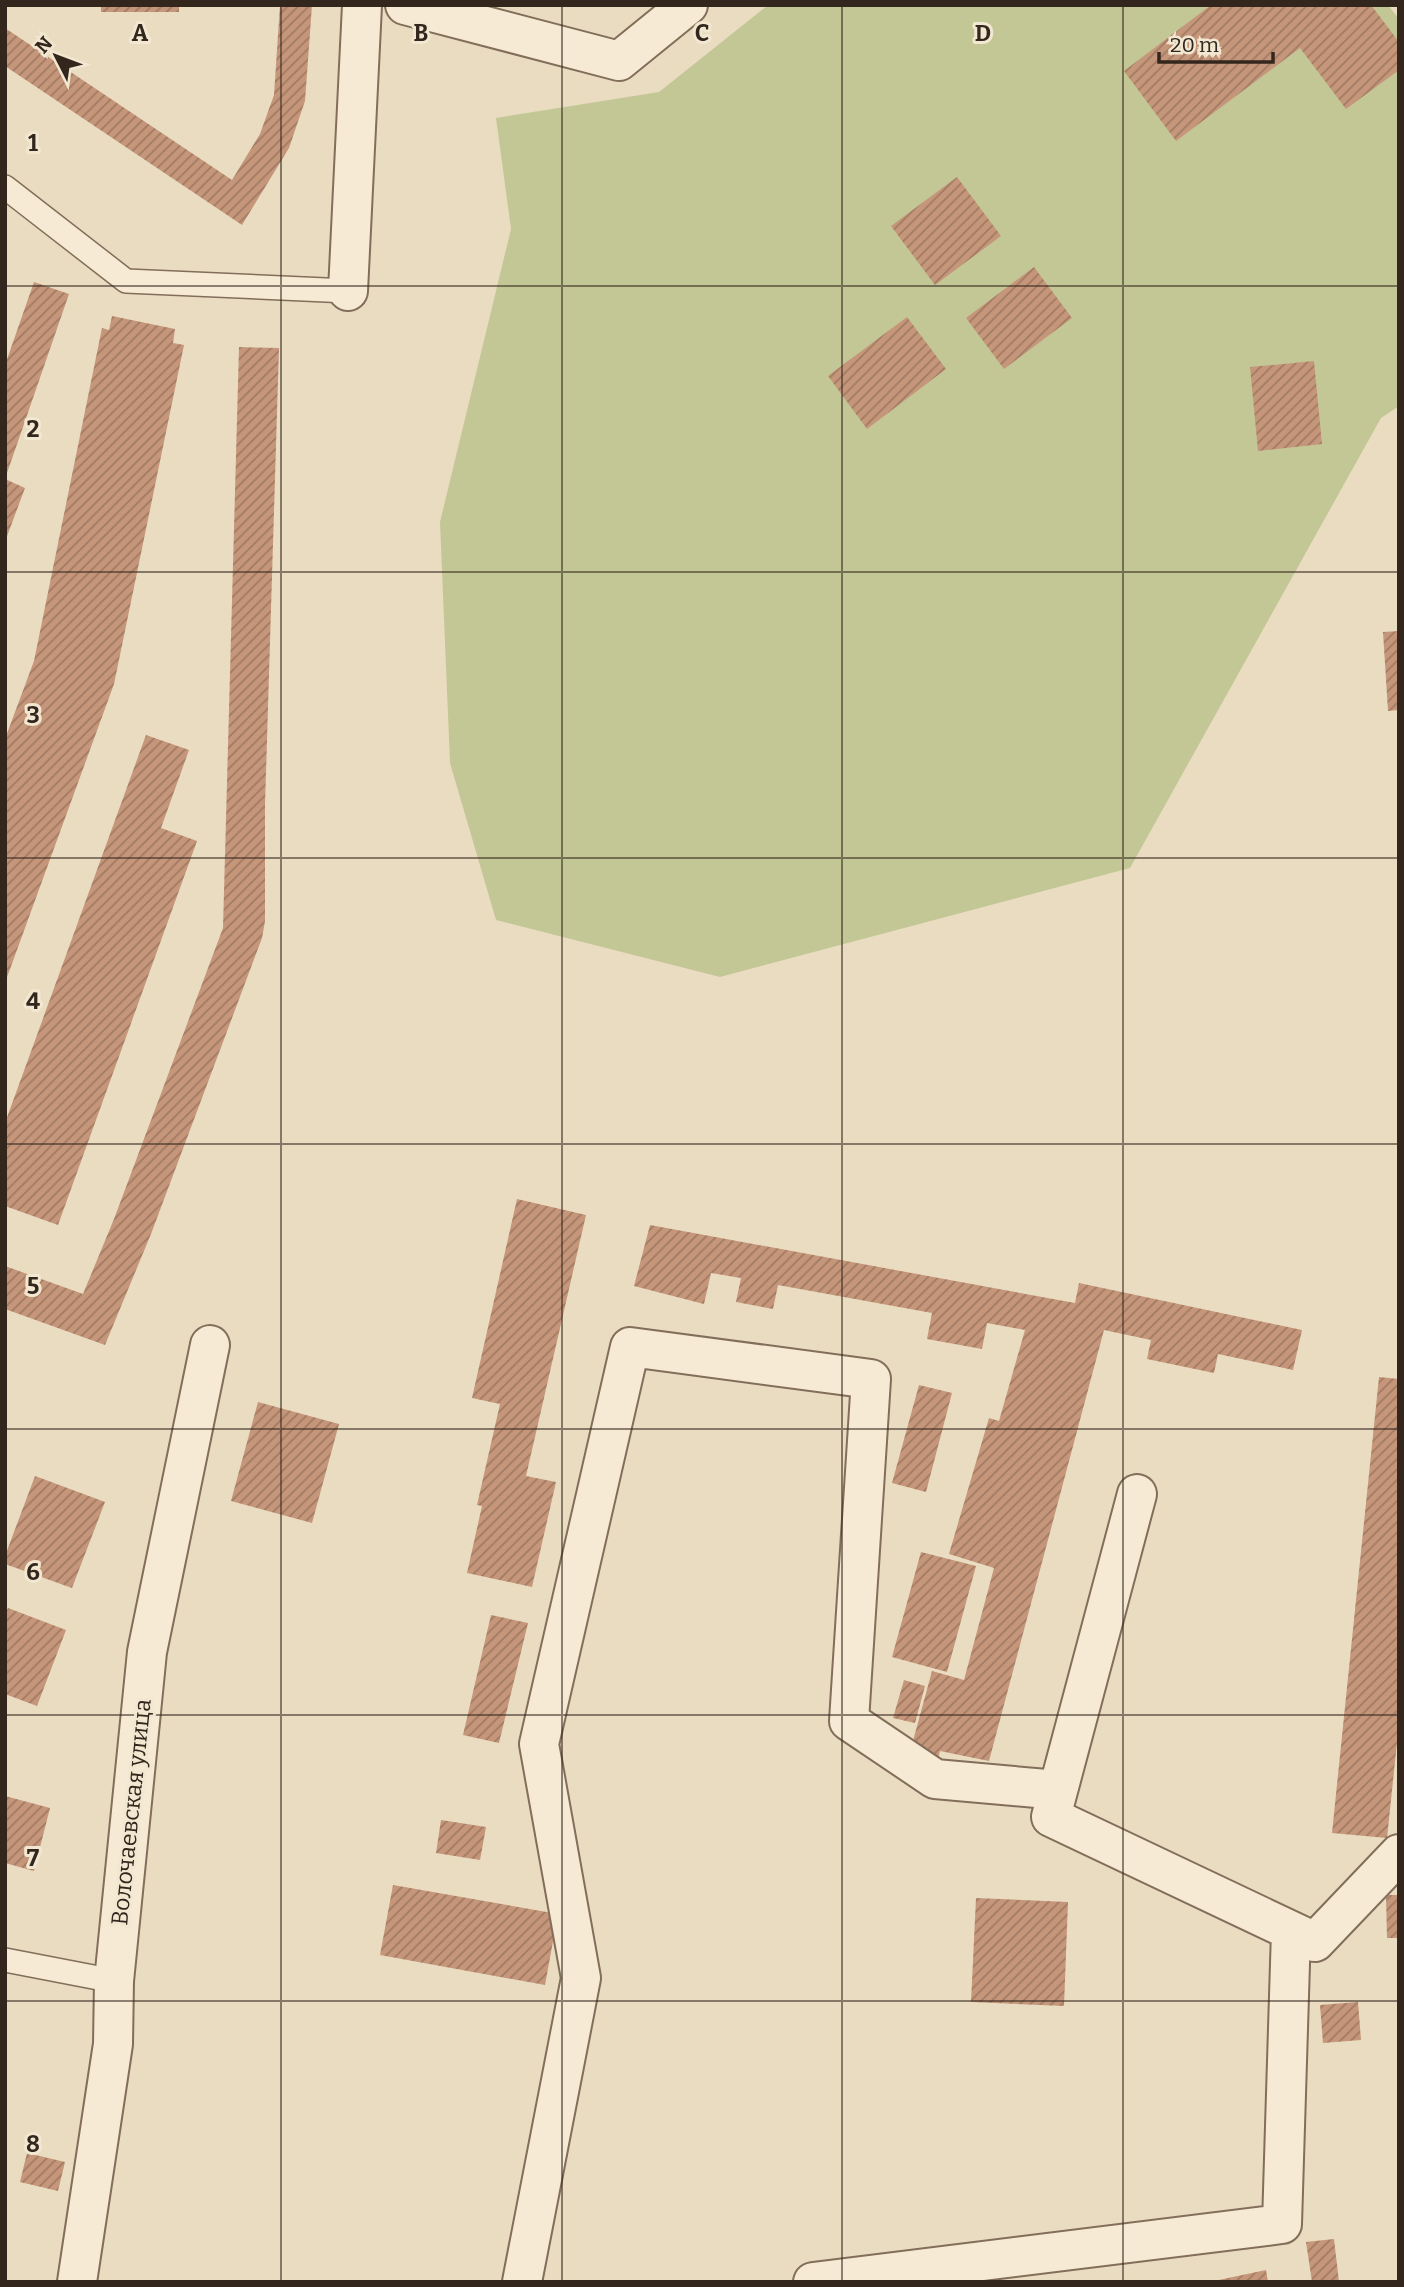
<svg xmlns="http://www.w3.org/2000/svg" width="1404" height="2287" viewBox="0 0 1404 2287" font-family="Bitter,serif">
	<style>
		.green { fill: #c3c796 }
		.building { fill: url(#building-hatch) }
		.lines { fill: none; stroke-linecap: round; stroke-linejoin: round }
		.lane-casing { stroke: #826e5a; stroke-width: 26 }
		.street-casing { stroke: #826e5a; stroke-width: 42 }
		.lane { stroke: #f6ead4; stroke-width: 23 }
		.street { stroke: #f6ead4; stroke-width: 38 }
		.grid { fill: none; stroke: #33271d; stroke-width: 2; stroke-opacity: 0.55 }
		.labels { text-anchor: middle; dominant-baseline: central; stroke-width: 6; stroke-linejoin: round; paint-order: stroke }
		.street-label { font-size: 23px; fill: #33271d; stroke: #f2e7d0 }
		.grid-label { font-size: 23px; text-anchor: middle; font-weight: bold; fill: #33271d; stroke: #f2e7d0; stroke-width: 6; stroke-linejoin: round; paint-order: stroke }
	</style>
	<defs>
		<pattern id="building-hatch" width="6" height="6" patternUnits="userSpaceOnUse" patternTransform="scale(1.75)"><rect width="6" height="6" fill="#c5967a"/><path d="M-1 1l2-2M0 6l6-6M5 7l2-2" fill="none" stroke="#a17a63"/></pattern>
	</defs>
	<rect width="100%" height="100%" fill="#eadcc1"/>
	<path class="green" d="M 768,5 L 1388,5 L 1399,19 L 1399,406 L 1381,418 L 1130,868 L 720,977 L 496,920 L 450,763 L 440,522 L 511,229 L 496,118 L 659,92 Z"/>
	<path class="building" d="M 101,5 L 179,5 L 179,12 L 101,12 Z
		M 280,5 L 312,5 L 305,101 L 289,148 L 242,225 L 5,66 L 5,28 L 232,180 L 260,134 L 274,95 Z
		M 1211,5 L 1371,5 L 1399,42 L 1399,70 L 1346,109 L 1300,48 L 1176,141 L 1124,71 Z
		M 957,177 L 1001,236 L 935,285 L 891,226 Z
		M 1034,267 L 1072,318 L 1004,369 L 966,318 Z
		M 34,282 L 69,294 L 6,476 L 5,365 Z
		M 112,316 L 175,329 L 173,343 L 184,345 L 114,684 L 6,980 L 5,739 L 34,661 L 102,328 L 109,330 Z
		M 907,317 L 946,369 L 867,429 L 828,376 Z
		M 239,347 L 279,348 L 265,805 L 265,921 L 262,938 L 151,1234 L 105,1345 L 5,1309 L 5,1266 L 83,1294 L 114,1219 L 223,928 Z
		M 1314,361 L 1322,444 L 1258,451 L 1250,367 Z
		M 5,479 L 25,488 L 6,539 L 5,539 Z
		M 1399,631 L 1399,710 L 1388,711 L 1383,632 Z
		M 146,735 L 189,750 L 161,828 L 197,841 L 58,1225 L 5,1206 L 5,1123 Z
		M 517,1199 L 586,1215 L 526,1476 L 556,1482 L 532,1587 L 467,1573 L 482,1506 L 477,1505 L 500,1404 L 472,1398 Z
		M 650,1225 L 1075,1303 L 1079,1283 L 1302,1330 L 1293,1370 L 1218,1354 L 1214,1373 L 1147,1359 L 1151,1340 L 1104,1330 L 989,1761 L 940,1751 L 938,1759 L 910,1752 L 932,1671 L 964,1680 L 994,1568 L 949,1554 L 989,1418 L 999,1421 L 1025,1330 L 987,1323 L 982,1349 L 927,1339 L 932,1313 L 778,1285 L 773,1309 L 736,1302 L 741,1278 L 711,1273 L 704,1304 L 634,1286 Z
		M 1379,1377 L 1399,1379 L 1399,1724 L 1387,1838 L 1332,1833 Z
		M 919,1385 L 952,1393 L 926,1492 L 892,1483 Z
		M 258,1402 L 339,1424 L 312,1523 L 231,1501 Z
		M 35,1476 L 105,1502 L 72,1588 L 5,1564 L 5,1556 Z
		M 921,1552 L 976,1566 L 947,1672 L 892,1657 Z
		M 8,1608 L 66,1630 L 37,1706 L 5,1694 L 5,1614 Z
		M 491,1615 L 528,1623 L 499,1743 L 463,1735 Z
		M 904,1680 L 925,1686 L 915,1723 L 893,1718 Z
		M 5,1796 L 50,1808 L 34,1871 L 5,1863 Z
		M 441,1820 L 486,1827 L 480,1860 L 436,1853 Z
		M 393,1885 L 558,1914 L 545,1985 L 380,1955 Z
		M 1386,1895 L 1399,1895 L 1399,1938 L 1387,1938 Z
		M 976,1898 L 1068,1902 L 1064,2006 L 971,2002 Z
		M 1358,2002 L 1361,2040 L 1323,2043 L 1320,2005 Z
		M 27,2153 L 65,2162 L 58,2191 L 20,2182 Z
		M 1334,2239 L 1339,2282 L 1312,2282 L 1306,2242 Z
		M 1266,2270 L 1268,2282 L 1214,2282 L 1214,2281 Z"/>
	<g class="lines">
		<g class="lane-casing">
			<path id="lane" d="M 5,187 L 126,281 L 348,291
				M 5,1960 L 114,1981"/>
		</g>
		<g class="street-casing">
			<path id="street" d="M 405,5 L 619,61 L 688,5
				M 348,291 L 362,5
				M 1137,1494 L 1051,1817 L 1315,1942 L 1399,1854
				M 77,2282 L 113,2044 L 114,1981 L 147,1652 L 210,1345
				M 522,2282 L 581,1978 L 539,1744 L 630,1347 L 871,1379 L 849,1721 L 935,1779 L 1058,1790
				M 813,2282 L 1282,2224 L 1291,1931"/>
		</g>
		<use href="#lane" class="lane"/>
		<use href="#street" class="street"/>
	</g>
	<path class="grid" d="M 281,5 L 281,2282M 562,5 L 562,2282M 842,5 L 842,2282M 1123,5 L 1123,2282M 5,286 L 1399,286M 5,572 L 1399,572M 5,858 L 1399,858M 5,1144 L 1399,1144M 5,1429 L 1399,1429M 5,1715 L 1399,1715M 5,2001 L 1399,2001"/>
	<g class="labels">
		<g class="street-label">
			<text transform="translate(131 1812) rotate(-84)">Волочаевская улица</text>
		</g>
	</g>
	<g class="grid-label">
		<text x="140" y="41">A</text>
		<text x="421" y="41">B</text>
		<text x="702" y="41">C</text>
		<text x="983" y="41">D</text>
		<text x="33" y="151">1</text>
		<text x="33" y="437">2</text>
		<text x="33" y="723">3</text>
		<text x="33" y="1009">4</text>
		<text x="33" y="1294">5</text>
		<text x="33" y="1580">6</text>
		<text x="33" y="1866">7</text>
		<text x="33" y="2152">8</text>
	</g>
	<rect width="1404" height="2287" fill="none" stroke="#33271d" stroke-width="14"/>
	<g transform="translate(56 56) rotate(312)" stroke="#f2e7d0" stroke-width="5" paint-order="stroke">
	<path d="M0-5L12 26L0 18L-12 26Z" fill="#33271d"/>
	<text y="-10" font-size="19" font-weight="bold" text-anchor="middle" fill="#33271d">N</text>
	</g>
	<path d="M1159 52v10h114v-10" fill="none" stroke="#33271d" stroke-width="3.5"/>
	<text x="1170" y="52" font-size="21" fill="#33271d" stroke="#f2e7d0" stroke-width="5" paint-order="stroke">20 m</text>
</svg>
